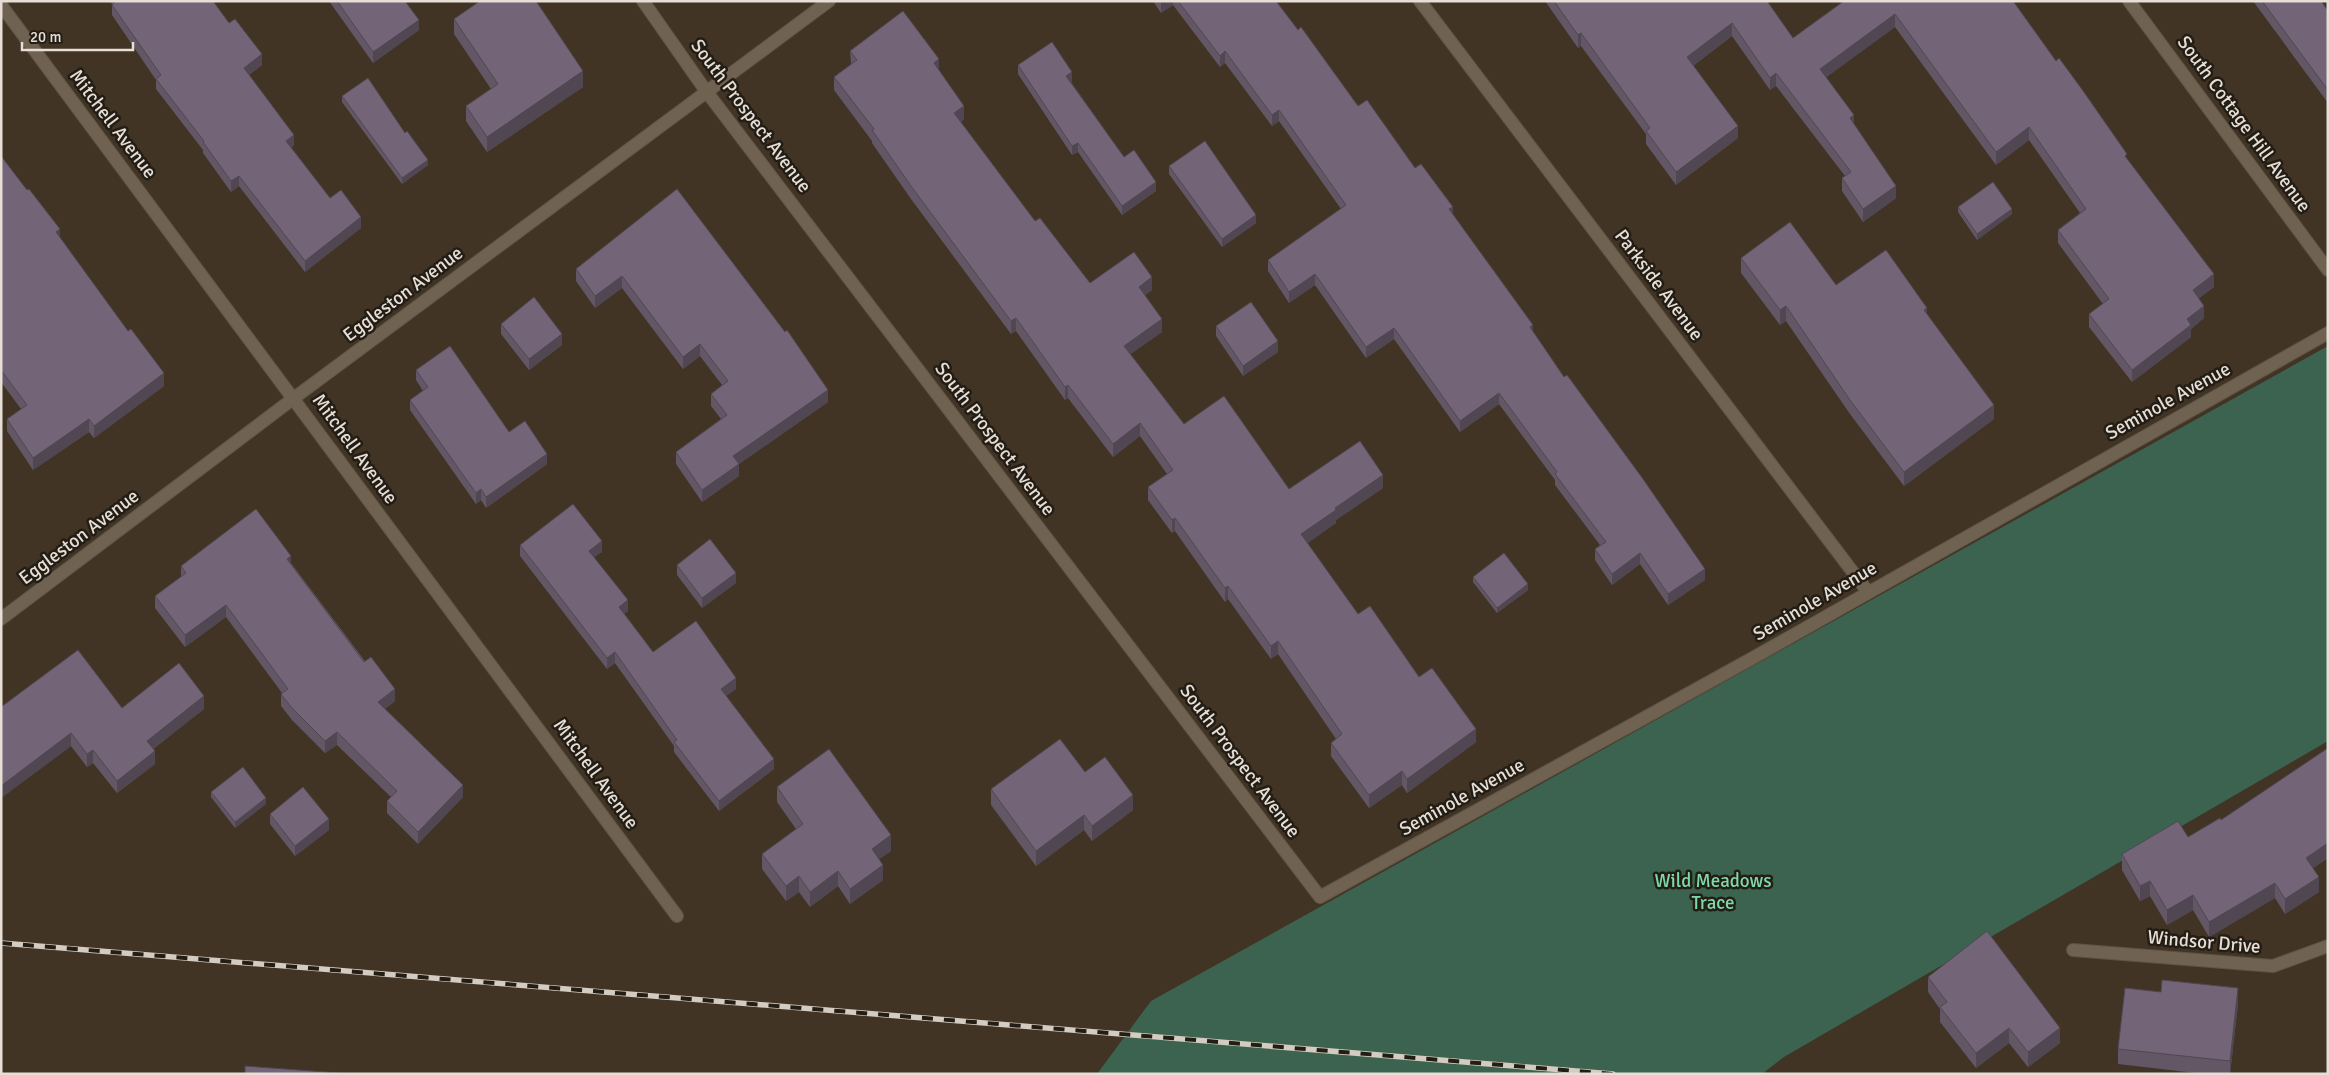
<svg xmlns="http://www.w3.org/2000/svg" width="2329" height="1075" viewBox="0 0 2329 1075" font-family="Signika,sans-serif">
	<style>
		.park { fill: #3c634f }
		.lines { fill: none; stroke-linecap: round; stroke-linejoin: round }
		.street-casing { stroke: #5d5244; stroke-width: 14 }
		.street { stroke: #706251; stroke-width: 12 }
		.rail-casing { stroke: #d4cbc1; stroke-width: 5.5 }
		.rail { stroke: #221d15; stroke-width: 4; stroke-dasharray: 11; stroke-linecap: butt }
		.wall { fill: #635766 }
		.shaded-wall { fill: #504753 }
		.building { fill: #736577; stroke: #504753 }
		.labels { text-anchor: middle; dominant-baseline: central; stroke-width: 5; stroke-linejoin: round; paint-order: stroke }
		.street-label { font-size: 19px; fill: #e7ded5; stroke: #221d15 }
		.park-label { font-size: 19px; fill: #7edaab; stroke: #221d15 }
	</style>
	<rect width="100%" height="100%" fill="#413424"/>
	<path class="park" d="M 2328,346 L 2328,741 L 1784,1057 L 1762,1074 L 1097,1074 L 1151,1001 Z"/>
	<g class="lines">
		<g class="street-casing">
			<path id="street" d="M 643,1 L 706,91 L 1320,897 L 1751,659 L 2328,333
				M 1420,1 L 1868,592
				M 2129,1 L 2328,270
				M 1,5 L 677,916
				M 1,619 L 294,398 L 829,1
				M 2073,950 L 2273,966 L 2328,946"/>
		</g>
		<use href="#street" class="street"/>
		<g class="rail-casing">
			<path id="rail" d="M 1,943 L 1613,1074"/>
		</g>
		<use href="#rail" class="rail"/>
	</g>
	<path class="wall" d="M 110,1 L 213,1 L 229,23 L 262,65 L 249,75 L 294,145 L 291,148 L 330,198 L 361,228 L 305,272 L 239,186 L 231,192 L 203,153 L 203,150 L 156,89 L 156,80 L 112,15 L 112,4 Z
		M 329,1 L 405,1 L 419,30 L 373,63 Z
		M 1153,1 L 1276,1 L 1298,30 L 1358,106 L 1415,168 L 1453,214 L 1564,377 L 1705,580 L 1668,605 L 1640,564 L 1612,585 L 1595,560 L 1595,549 L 1600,545 L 1555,485 L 1555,480 L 1499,404 L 1460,432 L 1394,339 L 1366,358 L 1315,285 L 1289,303 L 1268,271 L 1268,260 L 1341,209 L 1279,121 L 1272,126 L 1225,63 L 1220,67 L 1173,5 L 1161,13 Z
		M 1545,1 L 1767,1 L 1793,38 L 1844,1 L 2013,1 L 2127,160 L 2214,287 L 2199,298 L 2204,318 L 2191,329 L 2191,337 L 2132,382 L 2089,327 L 2089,314 L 2103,304 L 2058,243 L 2058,230 L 2080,213 L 2029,140 L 1996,165 L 1895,27 L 1826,77 L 1896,198 L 1863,222 L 1842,191 L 1842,178 L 1845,176 L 1776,86 L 1770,90 L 1732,36 L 1693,66 L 1738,138 L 1676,185 L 1646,144 L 1646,134 L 1581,46 L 1578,48 Z
		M 2253,1 L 2321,1 L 2328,11 L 2328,103 Z
		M 454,19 L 583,87 L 487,152 L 466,121 L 466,106 L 491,89 L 454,34 Z
		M 850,51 L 939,70 L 964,119 L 961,122 L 1035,221 L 1090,283 L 1152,290 L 1145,295 L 1162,332 L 1130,354 L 1184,424 L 1289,489 L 1383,488 L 1336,520 L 1336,523 L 1307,543 L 1358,614 L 1419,677 L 1476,742 L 1407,793 L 1402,785 L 1369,808 L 1331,756 L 1331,743 L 1336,739 L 1278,654 L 1271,659 L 1228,599 L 1225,602 L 1175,531 L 1172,533 L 1148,500 L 1148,487 L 1167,474 L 1140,436 L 1113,457 L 1068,398 L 1065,400 L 1016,331 L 1011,334 L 911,199 L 872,143 L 872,141 L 834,90 L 834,77 L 851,64 Z
		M 1018,65 L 1072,81 L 1071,82 L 1124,157 L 1156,191 L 1122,215 L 1078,152 L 1072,155 L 1018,74 Z
		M 342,96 L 405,133 L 428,165 L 402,184 L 342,102 Z
		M 1,156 L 60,237 L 164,386 L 94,438 L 89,432 L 33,470 L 7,431 L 7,419 L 21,409 L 1,382 Z
		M 1169,166 L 1256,223 L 1222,247 L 1169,174 Z
		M 677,189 L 828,402 L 739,464 L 739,476 L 702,502 L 676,464 L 676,452 L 721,419 L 711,406 L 711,394 L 722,385 L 700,356 L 683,369 L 622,288 L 595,308 L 576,281 L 576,269 Z
		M 1958,207 L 2012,214 L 1977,240 L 1958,212 Z
		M 1741,258 L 1836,285 L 1927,315 L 1994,419 L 1904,486 L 1850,414 L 1786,321 L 1780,325 L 1741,273 Z
		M 501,324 L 562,345 L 529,370 L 501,334 Z
		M 1216,326 L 1278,352 L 1243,376 L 1216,336 Z
		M 416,370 L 509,432 L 547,464 L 486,508 L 481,500 L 476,504 L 410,410 L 410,400 L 423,391 L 416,380 Z
		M 520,545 L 602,552 L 594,557 L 628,611 L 624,614 L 653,652 L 736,689 L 726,696 L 774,769 L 719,811 L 674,752 L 674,746 L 615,663 L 607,669 L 520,556 Z
		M 291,563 L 395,701 L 385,709 L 463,797 L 418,844 L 387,813 L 387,801 L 391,797 L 337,745 L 325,753 L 292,720 L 281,706 L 281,694 L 282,693 L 226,617 L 185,647 L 155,608 L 155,596 L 181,577 L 181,566 Z
		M 677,565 L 736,583 L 702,608 L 677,575 Z
		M 1473,577 L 1528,590 L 1497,613 L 1473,582 Z
		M 1,707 L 122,708 L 204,709 L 153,749 L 155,764 L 117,793 L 93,763 L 87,767 L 71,746 L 1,798 Z
		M 2328,748 L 2328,858 L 2313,868 L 2319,892 L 2285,914 L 2275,898 L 2209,937 L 2193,910 L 2167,925 L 2150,896 L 2140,901 L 2122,870 L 2122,854 L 2188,837 L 2221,820 Z
		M 1085,772 L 1133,810 L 1092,841 L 1084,830 L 1036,866 L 991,805 L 991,789 Z
		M 777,787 L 891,851 L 879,859 L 883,880 L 850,904 L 838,886 L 810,907 L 799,892 L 786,901 L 762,869 L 762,854 L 796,829 L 777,802 Z
		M 211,792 L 266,804 L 235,828 L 211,797 Z
		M 270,814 L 329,830 L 295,856 L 270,824 Z
		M 1928,977 L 2060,1043 L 2028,1067 L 2009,1043 L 1976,1068 L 1940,1022 L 1940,1009 L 1928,992 Z
		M 2238,1004 L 2230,1074 L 2204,1074 L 2118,1064 L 2118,1049 Z"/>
	<path class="shaded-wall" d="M 1162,1 L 1173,1 L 1173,5 L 1161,13 L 1161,2 Z
		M 1895,14 L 1895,27 L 1820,82 L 1820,69 Z
		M 419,20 L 419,30 L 373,63 L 373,52 Z
		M 1732,23 L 1732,36 L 1687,70 L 1687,57 Z
		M 1581,33 L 1581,46 L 1578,48 L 1578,35 Z
		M 1225,51 L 1225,63 L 1220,67 L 1220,56 Z
		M 262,54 L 262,65 L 244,78 L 244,68 Z
		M 939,59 L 939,73 L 934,63 Z
		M 583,71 L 583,87 L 487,152 L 487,137 Z
		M 1072,72 L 1072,81 L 1066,85 L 1066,76 Z
		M 1776,73 L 1776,86 L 1770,90 L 1770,78 Z
		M 964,106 L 964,119 L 954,126 L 954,113 Z
		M 1279,110 L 1279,121 L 1272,126 L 1272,115 Z
		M 1854,115 L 1854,128 L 1850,118 Z
		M 1738,126 L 1738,138 L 1676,185 L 1676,172 Z
		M 2029,127 L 2029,140 L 1996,165 L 1996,152 Z
		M 294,135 L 294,145 L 286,152 L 286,141 Z
		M 1078,143 L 1078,152 L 1072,155 L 1072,146 Z
		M 428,160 L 428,165 L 402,184 L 402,178 Z
		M 239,176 L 239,186 L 231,192 L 231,181 Z
		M 1156,182 L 1156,191 L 1122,215 L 1122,206 Z
		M 1896,186 L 1896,198 L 1863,222 L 1863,209 Z
		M 1453,207 L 1453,218 L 1449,209 Z
		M 2012,209 L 2012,214 L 1977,240 L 1977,234 Z
		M 1256,215 L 1256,223 L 1222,247 L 1222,239 Z
		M 361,217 L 361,228 L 305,272 L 305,261 Z
		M 60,229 L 60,242 L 56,232 Z
		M 1315,274 L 1315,285 L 1289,303 L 1289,292 Z
		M 2214,274 L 2214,287 L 2193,303 L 2193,290 Z
		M 622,276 L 622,288 L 595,308 L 595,296 Z
		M 1152,277 L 1152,290 L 1139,300 L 1139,287 Z
		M 1786,306 L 1786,321 L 1780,325 L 1780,310 Z
		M 2204,306 L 2204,318 L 2191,329 L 2191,337 L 2132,382 L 2132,370 L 2187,319 Z
		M 1927,308 L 1927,322 L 1924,310 Z
		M 1016,318 L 1016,331 L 1011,334 L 1011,321 Z
		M 1162,319 L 1162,332 L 1124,359 L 1124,346 Z
		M 1533,325 L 1533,336 L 1530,327 Z
		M 1394,328 L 1394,339 L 1366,358 L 1366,347 Z
		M 562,334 L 562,345 L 529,370 L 529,359 Z
		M 1278,341 L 1278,352 L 1243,376 L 1243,366 Z
		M 700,344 L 700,356 L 683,369 L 683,357 Z
		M 164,373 L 164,386 L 94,438 L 94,426 Z
		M 1068,385 L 1068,398 L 1065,400 L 1065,387 Z
		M 828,390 L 828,402 L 733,468 L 733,456 Z
		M 1499,393 L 1499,404 L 1460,432 L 1460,421 Z
		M 1994,405 L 1994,419 L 1904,486 L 1904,472 Z
		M 89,419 L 89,432 L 33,470 L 33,458 Z
		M 1140,423 L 1140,436 L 1113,457 L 1113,444 Z
		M 547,454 L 547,464 L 486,508 L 486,497 Z
		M 739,464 L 739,476 L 702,502 L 702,490 Z
		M 1383,475 L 1383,488 L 1336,520 L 1336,523 L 1301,548 L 1301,534 L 1335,508 Z
		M 481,489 L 481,500 L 476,504 L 476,493 Z
		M 1175,518 L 1175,531 L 1172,533 L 1172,520 Z
		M 602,541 L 602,552 L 589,561 L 589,551 Z
		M 1640,553 L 1640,564 L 1612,585 L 1612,574 Z
		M 291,556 L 291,568 L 287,559 Z
		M 1705,569 L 1705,580 L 1668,605 L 1668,594 Z
		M 736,573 L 736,583 L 702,608 L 702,598 Z
		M 1528,584 L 1528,590 L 1497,613 L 1497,608 Z
		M 1228,586 L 1228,599 L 1225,602 L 1225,588 Z
		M 628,600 L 628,611 L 619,618 L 619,607 Z
		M 226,605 L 226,617 L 185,647 L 185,635 Z
		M 1278,641 L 1278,654 L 1271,659 L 1271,646 Z
		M 615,652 L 615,663 L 607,669 L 607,658 Z
		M 736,678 L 736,689 L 721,699 L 721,689 Z
		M 395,689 L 395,701 L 378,714 L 378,702 Z
		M 204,696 L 204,709 L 147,753 L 147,741 Z
		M 1476,729 L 1476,742 L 1407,793 L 1407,779 Z
		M 337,732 L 337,745 L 325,753 L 325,741 Z
		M 71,733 L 71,746 L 1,798 L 1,786 Z
		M 93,750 L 93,763 L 87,767 L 87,754 Z
		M 155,751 L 155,764 L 117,793 L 117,781 Z
		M 774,759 L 774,769 L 719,811 L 719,801 Z
		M 1402,771 L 1402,785 L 1369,808 L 1369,795 Z
		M 463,785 L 463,797 L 418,844 L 418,832 Z
		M 1133,795 L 1133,810 L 1092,841 L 1092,826 Z
		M 266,798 L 266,804 L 235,828 L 235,822 Z
		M 1084,815 L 1084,830 L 1036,866 L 1036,851 Z
		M 329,819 L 329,830 L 295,856 L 295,846 Z
		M 891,835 L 891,851 L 872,864 L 872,849 Z
		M 2328,843 L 2328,858 L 2306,873 L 2306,858 Z
		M 883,865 L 883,880 L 850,904 L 850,889 Z
		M 838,871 L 838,886 L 810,907 L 810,892 Z
		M 799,876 L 799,892 L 786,901 L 786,886 Z
		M 2319,877 L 2319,892 L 2285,914 L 2285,899 Z
		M 2150,881 L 2150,896 L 2140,901 L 2140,886 Z
		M 2275,883 L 2275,898 L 2209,937 L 2209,922 Z
		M 2193,895 L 2193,910 L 2167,925 L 2167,910 Z
		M 2238,988 L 2238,1004 L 2230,1074 L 2230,1061 Z
		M 2009,1028 L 2009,1043 L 1976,1068 L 1976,1053 Z
		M 2060,1028 L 2060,1043 L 2028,1067 L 2028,1052 Z"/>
	<path class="building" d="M 116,1 L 213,1 L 229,23 L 235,19 L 262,54 L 244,68 L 294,135 L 286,141 L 330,198 L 341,190 L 361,217 L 305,261 L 239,176 L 231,181 L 203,142 L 204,141 L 156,79 L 161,75 L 112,5 Z
		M 337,1 L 405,1 L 419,20 L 373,52 Z
		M 480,1 L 536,1 L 583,71 L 487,137 L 466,106 L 498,84 L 454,19 Z
		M 1178,1 L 1276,1 L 1298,30 L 1301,27 L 1358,106 L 1367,100 L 1415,168 L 1421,164 L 1453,207 L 1449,209 L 1533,325 L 1530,327 L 1564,377 L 1567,375 L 1643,479 L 1705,569 L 1668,594 L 1640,553 L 1612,574 L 1595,549 L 1606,542 L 1555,474 L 1557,472 L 1499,393 L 1460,421 L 1394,328 L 1366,347 L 1315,274 L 1289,292 L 1268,260 L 1346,205 L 1279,110 L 1272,115 L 1225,51 L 1220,56 Z
		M 1554,1 L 1767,1 L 1793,38 L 1844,1 L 2013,1 L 2056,61 L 2059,58 L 2081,88 L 2127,154 L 2125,156 L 2214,274 L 2193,290 L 2204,306 L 2187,319 L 2191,325 L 2132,370 L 2089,314 L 2109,299 L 2058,230 L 2086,209 L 2029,127 L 1996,152 L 1895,14 L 1820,69 L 1854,115 L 1850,118 L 1896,186 L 1863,209 L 1842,178 L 1851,172 L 1776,73 L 1770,78 L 1732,23 L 1687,57 L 1738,126 L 1676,172 L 1646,131 L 1650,128 L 1581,33 L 1578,35 Z
		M 2262,1 L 2321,1 L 2328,11 L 2328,90 Z
		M 903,11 L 939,59 L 934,63 L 964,106 L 954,113 L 1035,221 L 1040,218 L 1090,283 L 1134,252 L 1152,277 L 1139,287 L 1162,319 L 1124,346 L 1184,424 L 1224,396 L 1289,489 L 1360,441 L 1383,475 L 1335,508 L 1336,510 L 1301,534 L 1358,614 L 1370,606 L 1419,677 L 1432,668 L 1476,729 L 1407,779 L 1402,771 L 1369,795 L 1331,743 L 1342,734 L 1278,641 L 1271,646 L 1228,586 L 1225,588 L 1175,518 L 1172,520 L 1148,487 L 1173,470 L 1140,423 L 1113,444 L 1068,385 L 1065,387 L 1016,318 L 1011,321 L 911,186 L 872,130 L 874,129 L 834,77 L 857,60 L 850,51 Z
		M 1052,42 L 1072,72 L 1066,76 L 1124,157 L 1134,150 L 1156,182 L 1122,206 L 1078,143 L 1072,146 L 1018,65 Z
		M 368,78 L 405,133 L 407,131 L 428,160 L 402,178 L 342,96 Z
		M 1205,141 L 1256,215 L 1222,239 L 1169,166 Z
		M 1,156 L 27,190 L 29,189 L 60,229 L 56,232 L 128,331 L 131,329 L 164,373 L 94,426 L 89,419 L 33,458 L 7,419 L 27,405 L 1,370 Z
		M 1993,182 L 2012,209 L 1977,234 L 1958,207 Z
		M 677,189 L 785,332 L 787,330 L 828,390 L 733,456 L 739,464 L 702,490 L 676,452 L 727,415 L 711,394 L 728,381 L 700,344 L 683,357 L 622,276 L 595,296 L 576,269 Z
		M 1790,222 L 1836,285 L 1886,250 L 1927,308 L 1924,310 L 1994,405 L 1904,472 L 1850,400 L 1786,306 L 1780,310 L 1741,258 Z
		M 534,297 L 562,334 L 529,359 L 501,324 Z
		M 1251,302 L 1278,341 L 1243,366 L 1216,326 Z
		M 450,346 L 509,432 L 525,421 L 547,454 L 486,497 L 481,489 L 476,493 L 410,400 L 428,387 L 416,370 Z
		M 573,504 L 602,541 L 589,551 L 628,600 L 619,607 L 653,652 L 696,621 L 736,678 L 721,689 L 774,759 L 719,801 L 674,742 L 677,740 L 615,652 L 607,658 L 520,545 Z
		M 256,509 L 291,556 L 287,559 L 364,662 L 371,657 L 395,689 L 378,702 L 463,785 L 418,832 L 387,801 L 397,791 L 337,732 L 325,741 L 292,708 L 281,694 L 288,689 L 226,605 L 185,635 L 155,596 L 186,573 L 181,566 Z
		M 710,539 L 736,573 L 702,598 L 677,565 Z
		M 1504,553 L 1528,584 L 1497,608 L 1473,577 Z
		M 78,650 L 122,708 L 179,663 L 204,696 L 147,741 L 155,751 L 117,781 L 93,750 L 87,754 L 71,733 L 1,786 L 1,707 Z
		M 1060,739 L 1085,772 L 1105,757 L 1133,795 L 1092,826 L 1084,815 L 1036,851 L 991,789 Z
		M 2328,748 L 2328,843 L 2306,858 L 2319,877 L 2285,899 L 2275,883 L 2209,922 L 2193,895 L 2167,910 L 2150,881 L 2140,886 L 2122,854 L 2178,821 L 2188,837 L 2220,818 L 2221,820 Z
		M 829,749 L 891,835 L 872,849 L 883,865 L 850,889 L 838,871 L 810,892 L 799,876 L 786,886 L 762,854 L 803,824 L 777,787 Z
		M 243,767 L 266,798 L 235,822 L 211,792 Z
		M 303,787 L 329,819 L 295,846 L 270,814 Z
		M 1987,931 L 2060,1028 L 2028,1052 L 2009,1028 L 1976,1053 L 1940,1007 L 1947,1002 L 1928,977 Z
		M 2162,980 L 2238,988 L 2230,1061 L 2118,1049 L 2125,988 L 2161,992 Z
		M 245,1066 L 352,1074 L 245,1074 Z"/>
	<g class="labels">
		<g class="street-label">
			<text transform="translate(751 116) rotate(53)">South Prospect Avenue</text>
			<text transform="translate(113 124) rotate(53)">Mitchell Avenue</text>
			<text transform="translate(2244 124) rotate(54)">South Cottage Hill Avenue</text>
			<text transform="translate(1659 285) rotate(53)">Parkside Avenue</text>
			<text transform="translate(403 294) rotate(-37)">Eggleston Avenue</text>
			<text transform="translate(2168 401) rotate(-29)">Seminole Avenue</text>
			<text transform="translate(995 439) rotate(53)">South Prospect Avenue</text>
			<text transform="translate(355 449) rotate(54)">Mitchell Avenue</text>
			<text transform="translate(79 537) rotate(-37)">Eggleston Avenue</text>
			<text transform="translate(1815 601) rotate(-30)">Seminole Avenue</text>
			<text transform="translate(1240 761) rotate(53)">South Prospect Avenue</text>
			<text transform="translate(596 774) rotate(54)">Mitchell Avenue</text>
			<text transform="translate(1462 797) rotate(-29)">Seminole Avenue</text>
			<text transform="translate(2204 942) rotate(5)">Windsor Drive</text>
		</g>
		<g class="park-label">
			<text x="1713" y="881">Wild Meadows<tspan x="1713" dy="22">Trace</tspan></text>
		</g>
	</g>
	<rect width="2329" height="1075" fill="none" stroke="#e7ded5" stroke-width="5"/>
	<path d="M22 42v8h111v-8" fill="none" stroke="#e7ded5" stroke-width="2.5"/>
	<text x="30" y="42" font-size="15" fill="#e7ded5" stroke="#221d15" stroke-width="4" paint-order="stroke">20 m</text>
</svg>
